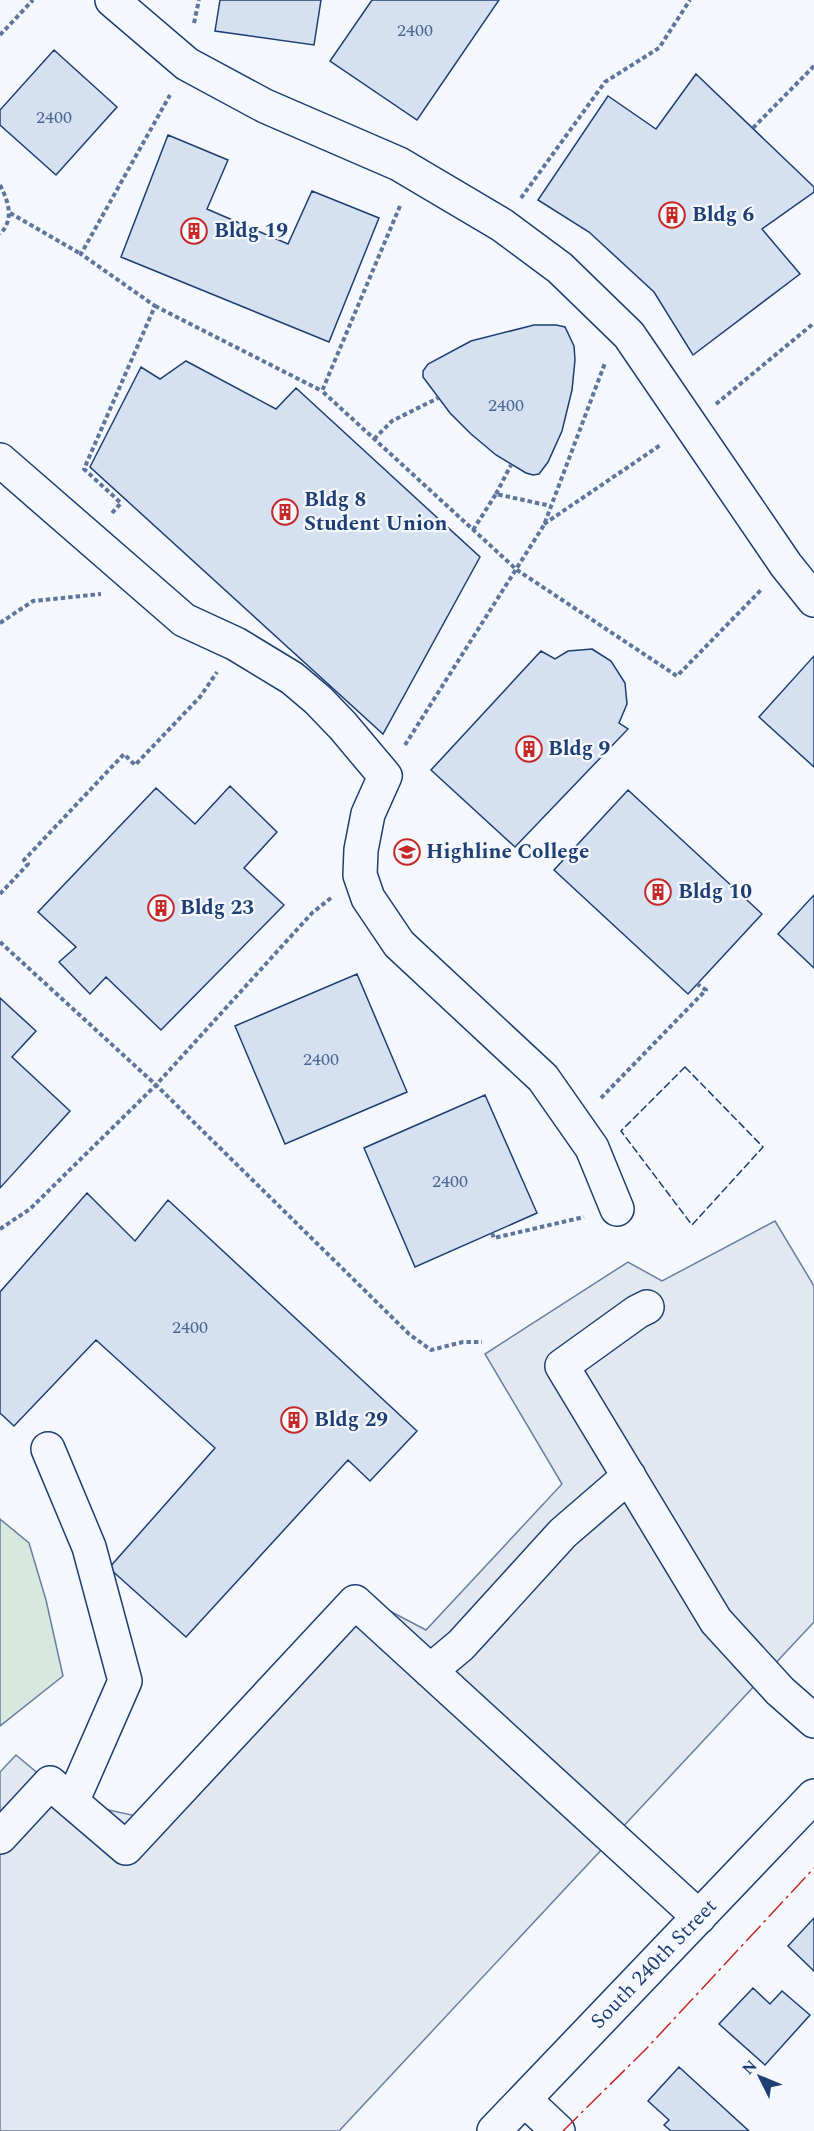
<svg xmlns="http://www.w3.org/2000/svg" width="814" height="2131" viewBox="0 0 814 2131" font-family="Spectral,serif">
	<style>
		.green { fill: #d7e8df; stroke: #687fa3; stroke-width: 1.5 }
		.parking { fill: #e3e8f0; stroke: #687fa3; stroke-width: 1.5 }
		.building { fill: #d5e0f0; stroke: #1d3f73; stroke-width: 1.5 }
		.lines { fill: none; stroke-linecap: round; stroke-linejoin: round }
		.minor-casing { stroke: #1d3f73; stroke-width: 36 }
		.major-casing { stroke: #1d3f73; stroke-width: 36 }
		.path { stroke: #5e769c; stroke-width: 4; stroke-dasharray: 4.5 3; stroke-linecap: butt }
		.minor { stroke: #f4f7fb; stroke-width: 33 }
		.major { stroke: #f4f7fb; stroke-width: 33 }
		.fence { stroke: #1d3f73; stroke-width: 1.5; stroke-dasharray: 8 3; stroke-linecap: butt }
		.power { stroke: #c62828; stroke-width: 1.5; stroke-dasharray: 21 4.5 3 4.5; stroke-linecap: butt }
		.labels { text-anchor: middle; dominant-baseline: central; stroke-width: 4.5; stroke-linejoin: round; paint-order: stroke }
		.number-label { font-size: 18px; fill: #4b6792 }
		.poi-label { font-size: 21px; font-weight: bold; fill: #1d3f73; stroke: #f4f7fb; text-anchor: start }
		.street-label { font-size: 21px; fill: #1d3f73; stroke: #f4f7fb }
	</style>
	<rect width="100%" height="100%" fill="#f4f7fb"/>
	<path class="green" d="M 0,1519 L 29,1543 L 46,1600 L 63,1676 L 0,1726 Z"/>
	<path class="parking" d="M 775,1221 L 814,1286 L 814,1622 L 339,2131 L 0,2131 L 0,1772 L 16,1755 L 72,1802 L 136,1816 L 346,1588 L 426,1630 L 562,1484 L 485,1354 L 628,1262 L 662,1281 Z"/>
	<path class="building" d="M 220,0 L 321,0 L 314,45 L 215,31 Z
		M 372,0 L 499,0 L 417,120 L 330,61 Z
		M 54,50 L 117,107 L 56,175 L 0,125 L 0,110 Z
		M 696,74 L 814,187 L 814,192 L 762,229 L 800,274 L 693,355 L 654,292 L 589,232 L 538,200 L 608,96 L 656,129 Z
		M 168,135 L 228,160 L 207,209 L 288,244 L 312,191 L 379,218 L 329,342 L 121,257 Z
		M 534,325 L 556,325 L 565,327 L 574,346 L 575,360 L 572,390 L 562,431 L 548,462 L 539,474 L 533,475 L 526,473 L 496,455 L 471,434 L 450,413 L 423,377 L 423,371 L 428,364 L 471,341 Z
		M 186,361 L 276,409 L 296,388 L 480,557 L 383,734 L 90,467 L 141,367 L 160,379 Z
		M 592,649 L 611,661 L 625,683 L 627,704 L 619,723 L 628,729 L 515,847 L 431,770 L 541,651 L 555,659 L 568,651 Z
		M 814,656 L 814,767 L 759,717 Z
		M 230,786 L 277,832 L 244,868 L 284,905 L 161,1030 L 106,977 L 90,994 L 59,962 L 76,947 L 38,912 L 156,788 L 195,824 Z
		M 628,790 L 762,914 L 688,994 L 554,870 Z
		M 814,895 L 814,968 L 778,934 Z
		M 357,974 L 407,1092 L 285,1144 L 235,1026 Z
		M 0,998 L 36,1031 L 12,1057 L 70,1111 L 0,1188 Z
		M 485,1095 L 537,1213 L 415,1267 L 364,1148 Z
		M 87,1193 L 135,1241 L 168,1200 L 417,1431 L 370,1481 L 348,1460 L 186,1637 L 109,1568 L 215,1448 L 96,1340 L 14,1426 L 0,1413 L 0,1292 Z
		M 814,1918 L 814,1971 L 788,1946 Z
		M 753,1988 L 770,2004 L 782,1991 L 810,2015 L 765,2065 L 719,2024 Z
		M 679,2067 L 749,2131 L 671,2131 L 664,2125 L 669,2120 L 648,2101 Z"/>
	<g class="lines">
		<g class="minor-casing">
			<path id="minor" d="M 112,0 L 187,64 L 265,106 L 399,164 L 502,225 L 560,268 L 629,335 L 786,565 L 814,600
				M 0,460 L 184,620 L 236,644 L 292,678 L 318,700 L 343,726 L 385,776 L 368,814 L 361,850 L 360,875 L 368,898 L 399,944 L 543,1078 L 592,1148 L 617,1209
				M 647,1307 L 637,1312 L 562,1366 L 716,1621 L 780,1691 L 814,1721
				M 48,1449 L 89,1547 L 125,1681 L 72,1802
				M 430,1671 L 461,1645 L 563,1533 L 629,1476
				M 0,1837 L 50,1783 L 126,1848 L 355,1602 L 699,1917
				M 525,2100 L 558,2131"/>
		</g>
		<g class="major-casing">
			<path id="major" d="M 494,2131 L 814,1796"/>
		</g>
		<path class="path" d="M 194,23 L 199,0
			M 0,35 L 33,0
			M 753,128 L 814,66
			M 0,185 C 8,201 15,219 0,234
			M 521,198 L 605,82 L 659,48 L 690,0
			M 400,206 L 322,391 L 517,570 L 677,676 L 761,590
			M 10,213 L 81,254
			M 155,306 L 322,391
			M 716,404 L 814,323
			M 374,439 L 392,421 L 438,398
			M 496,494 L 511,465
			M 112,513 L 121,503 L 84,469 L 155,306 L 81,254 L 170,95
			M 544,524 L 662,444
			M 473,530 L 496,494 L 551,506
			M 0,623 L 33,601 L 101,594
			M 405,745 L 544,525 L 605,363
			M 0,894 L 28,864 L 24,860 L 124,754 L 135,765 L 200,697 L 217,672
			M 331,898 L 312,913 L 156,1085 L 409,1334 L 431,1350 L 463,1342 L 482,1342
			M 0,942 L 156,1085 L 30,1209 L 0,1229
			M 601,1098 L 706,990 L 697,984
			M 492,1233 L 494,1238 L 584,1217"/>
		<use href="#minor" class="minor"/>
		<use href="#major" class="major"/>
		<path class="fence" d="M 685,1067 L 763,1147 L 692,1225 L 621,1131 Z"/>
		<path class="power" d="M 563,2131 L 647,2048 L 814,1868"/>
	</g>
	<defs>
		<g id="building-ring" transform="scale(1.35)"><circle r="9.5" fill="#f4f7fb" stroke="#c62828" stroke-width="1.5"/><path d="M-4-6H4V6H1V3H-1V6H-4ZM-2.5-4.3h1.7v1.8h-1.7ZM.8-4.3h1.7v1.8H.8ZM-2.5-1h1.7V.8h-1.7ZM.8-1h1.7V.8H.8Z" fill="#c62828"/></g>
		<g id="university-ring" transform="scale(1.35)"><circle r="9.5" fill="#f4f7fb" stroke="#c62828" stroke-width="1.5"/><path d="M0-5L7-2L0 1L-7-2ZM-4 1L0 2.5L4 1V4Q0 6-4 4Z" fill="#c62828"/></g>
	</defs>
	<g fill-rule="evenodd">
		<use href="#building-ring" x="672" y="215"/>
		<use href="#building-ring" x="194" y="231"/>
		<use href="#building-ring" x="285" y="512"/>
		<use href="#building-ring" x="529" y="749"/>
		<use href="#university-ring" x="407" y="852"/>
		<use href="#building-ring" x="658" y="892"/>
		<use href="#building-ring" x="161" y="908"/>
		<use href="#building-ring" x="294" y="1420"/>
	</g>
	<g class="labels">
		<g class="number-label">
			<text x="415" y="30">2400</text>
			<text x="54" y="117">2400</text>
			<text x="506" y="405">2400</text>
			<text x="321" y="1059">2400</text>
			<text x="450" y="1181">2400</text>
			<text x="190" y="1327">2400</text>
		</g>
		<g class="poi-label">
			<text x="692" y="215">Bldg 6</text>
			<text x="214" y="231">Bldg 19</text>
			<text x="304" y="500">Bldg 8<tspan x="304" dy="24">Student Union</tspan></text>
			<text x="548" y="749">Bldg 9</text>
			<text x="426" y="852">Highline College</text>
			<text x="678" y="892">Bldg 10</text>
			<text x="180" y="908">Bldg 23</text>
			<text x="314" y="1420">Bldg 29</text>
		</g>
		<g class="street-label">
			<text transform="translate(654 1964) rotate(-46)">South 240th Street</text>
		</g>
	</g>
	<g transform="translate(760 2077) rotate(313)" stroke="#f4f7fb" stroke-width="4.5" paint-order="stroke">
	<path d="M0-4.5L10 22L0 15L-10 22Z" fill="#1d3f73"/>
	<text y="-9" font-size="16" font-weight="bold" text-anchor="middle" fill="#1d3f73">N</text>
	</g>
</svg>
